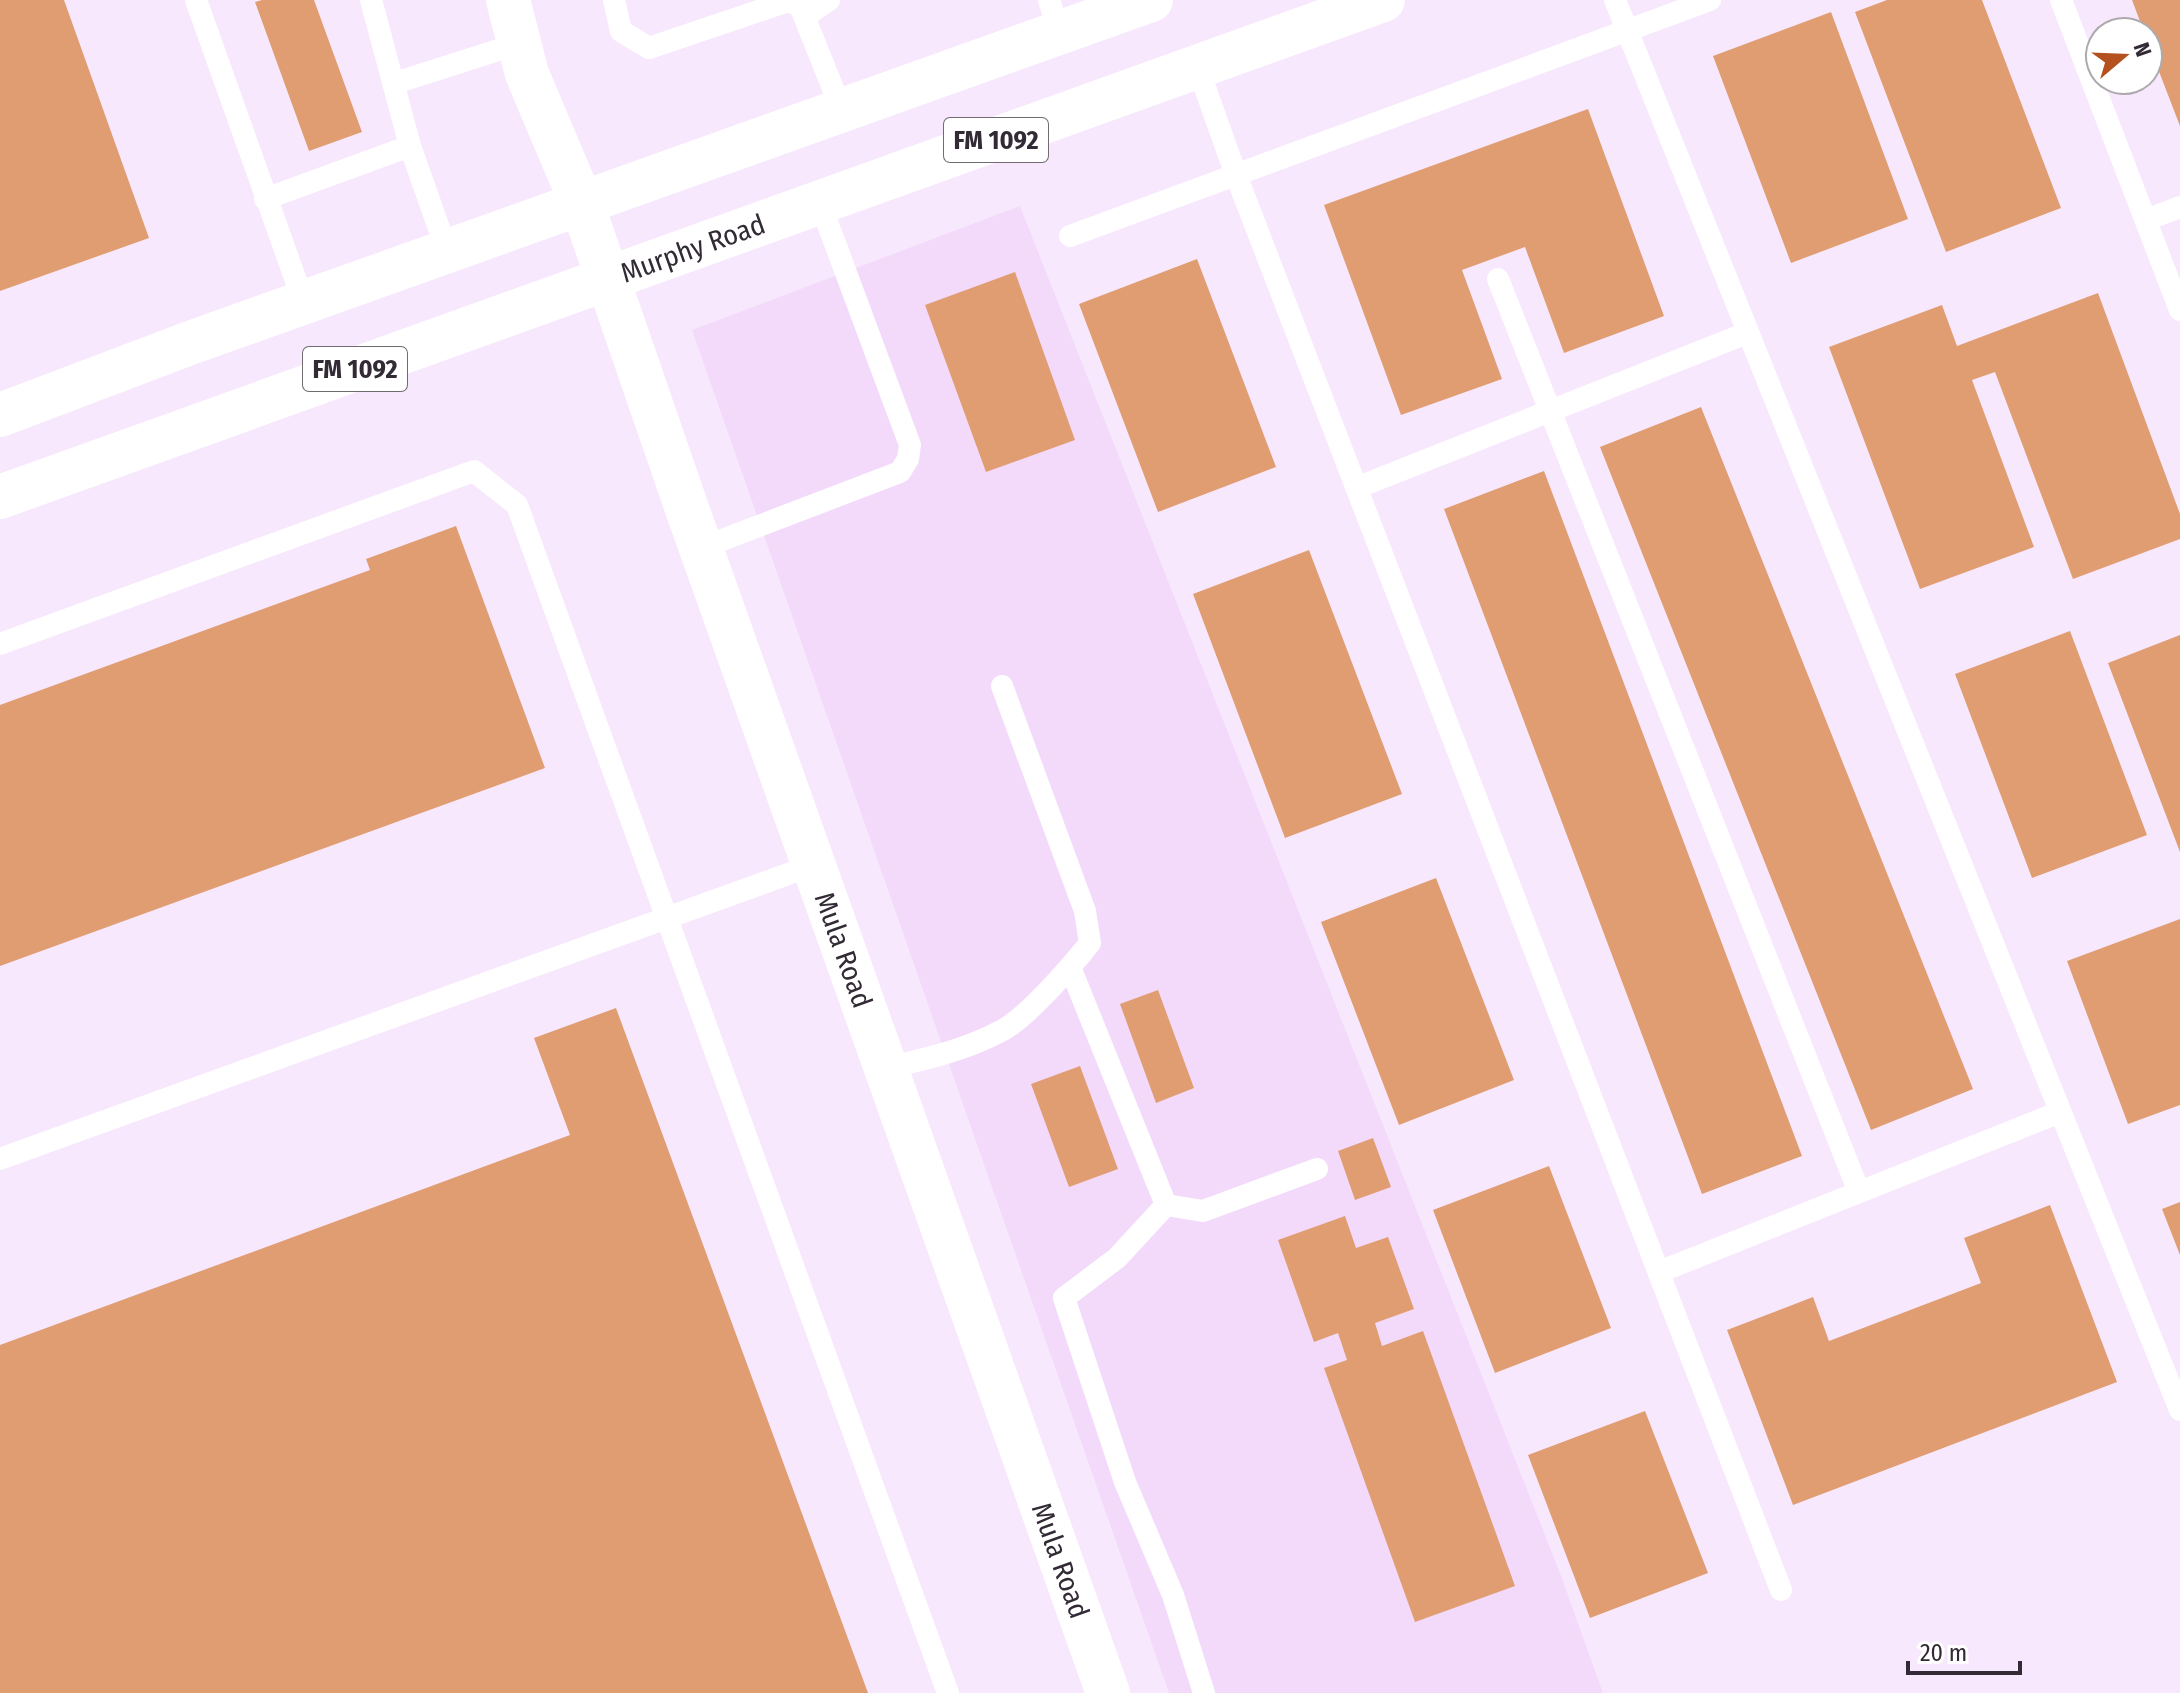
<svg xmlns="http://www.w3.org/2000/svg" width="2180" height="1693" viewBox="0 0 2180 1693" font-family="'Fira Sans Condensed',sans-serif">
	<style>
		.built { fill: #f3dafb }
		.building { fill: #e09d72 }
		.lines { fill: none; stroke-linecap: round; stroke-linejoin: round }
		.lane { stroke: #fff; stroke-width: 22 }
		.secondary { stroke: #fff; stroke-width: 44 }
		.primary { stroke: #fff; stroke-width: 44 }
		.labels { text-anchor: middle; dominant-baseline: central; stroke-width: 7; stroke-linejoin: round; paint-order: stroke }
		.shield { fill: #fff; stroke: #706a71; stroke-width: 2 }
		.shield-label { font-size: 26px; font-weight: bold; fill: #322a34 }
		.street-label { font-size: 28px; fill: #322a34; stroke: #fff }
	</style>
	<rect width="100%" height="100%" fill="#f8e8fd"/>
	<path class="built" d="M 1020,206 L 1560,1573 L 1603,1693 L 1169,1693 L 692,330 Z"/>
	<path class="building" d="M 0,0 L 64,0 L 149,238 L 0,291 Z
		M 262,0 L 314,0 L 362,132 L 309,151 L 255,2 Z
		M 1887,0 L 1982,0 L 2061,208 L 1946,252 L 1855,12 Z
		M 2132,0 L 2180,0 L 2180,126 L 2148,43 L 2148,32 L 2144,32 Z
		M 1831,12 L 1908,219 L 1791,263 L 1713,56 Z
		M 1588,109 L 1664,316 L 1564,353 L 1525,247 L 1462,270 L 1502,379 L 1401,415 L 1324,205 Z
		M 1197,259 L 1276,467 L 1158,512 L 1079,304 Z
		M 1015,272 L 1075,440 L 986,472 L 925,305 Z
		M 2098,293 L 2180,514 L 2180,539 L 2073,579 L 1995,372 L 1972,380 L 2034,547 L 1920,589 L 1829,347 L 1942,305 L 1957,346 Z
		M 1701,407 L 1973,1089 L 1871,1130 L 1600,447 Z
		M 1544,471 L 1802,1156 L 1702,1194 L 1444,509 Z
		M 456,526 L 545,768 L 0,966 L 0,705 L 370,570 L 366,559 Z
		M 1309,550 L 1402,794 L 1285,838 L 1193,594 Z
		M 2070,631 L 2147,835 L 2032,878 L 1955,674 Z
		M 2180,635 L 2180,852 L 2108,663 Z
		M 1436,878 L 1514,1080 L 1399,1125 L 1321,922 Z
		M 2180,919 L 2180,1105 L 2128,1124 L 2067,961 Z
		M 1158,990 L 1194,1088 L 1156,1103 L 1120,1004 Z
		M 616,1008 L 868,1693 L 0,1693 L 0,1345 L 570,1135 L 534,1038 Z
		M 1080,1066 L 1118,1169 L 1069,1187 L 1031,1084 Z
		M 1373,1138 L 1391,1187 L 1355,1200 L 1338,1151 Z
		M 1549,1166 L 1611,1328 L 1495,1373 L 1433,1210 Z
		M 2180,1202 L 2180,1255 L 2162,1209 Z
		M 2050,1205 L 2117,1382 L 1793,1505 L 1727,1330 L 1813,1297 L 1829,1341 L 1981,1283 L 1964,1238 Z
		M 1345,1216 L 1356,1248 L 1388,1237 L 1414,1309 L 1375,1323 L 1382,1346 L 1423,1331 L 1515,1586 L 1415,1622 L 1324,1368 L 1347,1360 L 1338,1333 L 1314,1342 L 1278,1240 Z
		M 1645,1411 L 1708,1573 L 1590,1618 L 1528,1455 Z"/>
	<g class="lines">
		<path class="lane" d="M 196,0 L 304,303
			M 371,0 L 410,146 L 447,251
			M 614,0 L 621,31 L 649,48 L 788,1 L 800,6 L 842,111
			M 1049,0 L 1060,34
			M 1615,0 L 2180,1410
			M 2061,0 L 2180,310
			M 805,16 L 829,0
			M 1198,68 L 1236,175 L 1781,1590
			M 395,83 L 520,43
			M 265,199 L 410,146
			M 2146,220 L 2180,207
			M 1070,236 L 1710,0
			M 1498,279 L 1859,1192
			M 1356,488 L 1747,333
			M 701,548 L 900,472 L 908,459 L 910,445 L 820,203
			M 0,644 L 474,471 L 517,505 L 948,1693
			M 1070,967 L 1166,1205 L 1203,1211 L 1317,1169
			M 886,1068 C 926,1059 966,1050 1003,1030 C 1028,1016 1071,967 1090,943 L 1085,911 L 1002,686
			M 0,1159 L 813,865
			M 1166,1205 L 1117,1258 L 1064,1298 L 1125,1482 L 1173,1595 L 1204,1693
			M 1659,1272 L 2060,1112"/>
		<path class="secondary" id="s1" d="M 508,0 L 527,74 L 582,204 L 686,506 L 1108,1693"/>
		<g class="primary">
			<path d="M 0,415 L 190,343 L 1151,0"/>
			<path id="s2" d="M 0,497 L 1383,0"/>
		</g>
	</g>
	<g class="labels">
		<g class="shield">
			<rect x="944" y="118" width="104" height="44" rx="6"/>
			<rect x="303" y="347" width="104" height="44" rx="6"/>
		</g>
		<g class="shield-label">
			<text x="996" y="140">FM 1092</text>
			<text x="355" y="369">FM 1092</text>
		</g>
		<g class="street-label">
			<text stroke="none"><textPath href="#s2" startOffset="736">Murphy Road</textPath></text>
			<text stroke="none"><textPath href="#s1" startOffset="1008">Mula Road</textPath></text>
			<text stroke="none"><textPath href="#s1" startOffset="1656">Mula Road</textPath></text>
		</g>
	</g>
	<g transform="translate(2124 56) rotate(71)"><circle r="38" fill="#ffffff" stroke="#adaaae" stroke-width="2"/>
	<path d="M0-6L14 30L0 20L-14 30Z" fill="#b5511e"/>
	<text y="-12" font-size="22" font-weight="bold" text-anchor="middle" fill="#322a34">N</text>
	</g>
	<path d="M1908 1661v12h112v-12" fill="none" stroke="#322a34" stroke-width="4"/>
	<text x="1920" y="1661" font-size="24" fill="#322a34" stroke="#ffffff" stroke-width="6" paint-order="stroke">20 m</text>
</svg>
